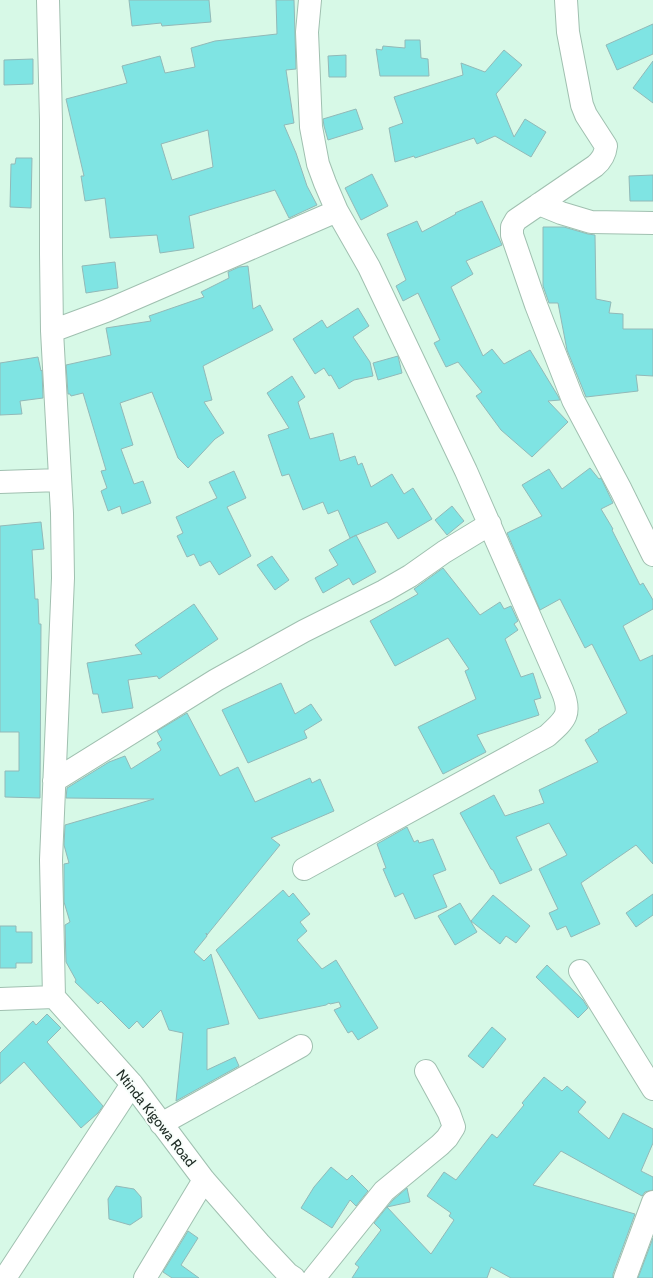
<svg xmlns="http://www.w3.org/2000/svg" width="653" height="1278" viewBox="0 0 653 1278" font-family="Cabin,sans-serif">
	<style>
		.building { fill: #7fe4e3; stroke: #92b9b8; fill-rule: evenodd }
		.lines { fill: none; stroke-linecap: round; stroke-linejoin: round }
		.minor-casing { stroke: #a0c0b0; stroke-width: 24 }
		.minor { stroke: #fff; stroke-width: 22 }
		.labels { text-anchor: middle; dominant-baseline: central; stroke-width: 4; stroke-linejoin: round; paint-order: stroke }
		.street-label { font-size: 14px; fill: #202d26; stroke: #f8fefb }
	</style>
	<rect width="100%" height="100%" fill="#d7f9e7"/>
	<path class="building" d="M 129,0 L 209,0 L 211,22 L 162,26 L 161,23 L 132,26 Z
		M 276,0 L 294,0 L 296,69 L 286,70 L 294,123 L 284,125 L 296,153 L 307,186 L 317,205 L 289,218 L 275,190 L 189,216 L 194,248 L 160,253 L 157,235 L 110,238 L 105,198 L 85,201 L 81,176 L 84,176 L 66,99 L 127,83 L 122,66 L 160,56 L 165,73 L 195,67 L 191,48 L 215,41 L 277,34 ZM 208,130 L 213,167 L 172,180 L 161,144 Z
		M 653,24 L 653,54 L 617,70 L 606,45 Z
		M 405,40 L 420,40 L 421,58 L 428,59 L 429,76 L 380,76 L 376,49 L 382,50 L 383,46 L 405,48 Z
		M 504,50 L 522,65 L 496,94 L 514,137 L 525,119 L 546,132 L 531,157 L 495,136 L 477,144 L 474,138 L 415,158 L 414,156 L 395,162 L 389,128 L 403,123 L 394,97 L 463,75 L 461,63 L 485,72 Z
		M 346,55 L 346,77 L 329,77 L 328,56 Z
		M 33,59 L 33,84 L 4,85 L 4,60 Z
		M 653,61 L 653,103 L 633,88 Z
		M 356,109 L 363,129 L 328,140 L 324,126 L 323,119 Z
		M 16,158 L 32,158 L 31,208 L 10,207 L 11,164 L 15,164 Z
		M 372,174 L 388,206 L 361,220 L 345,188 Z
		M 653,175 L 653,201 L 630,201 L 629,176 Z
		M 482,201 L 502,245 L 466,261 L 473,274 L 451,287 L 483,356 L 492,349 L 504,364 L 530,350 L 558,396 L 560,400 L 548,401 L 568,422 L 532,457 L 501,430 L 476,396 L 482,392 L 458,362 L 446,367 L 434,343 L 440,340 L 418,293 L 403,301 L 396,286 L 406,280 L 387,234 L 417,221 L 422,232 L 456,214 L 455,213 Z
		M 543,227 L 564,227 L 588,234 L 595,235 L 596,299 L 611,302 L 609,313 L 623,314 L 623,329 L 653,329 L 653,376 L 636,375 L 638,391 L 586,397 L 567,350 L 558,303 L 549,303 L 543,286 Z
		M 115,262 L 118,288 L 86,293 L 82,266 Z
		M 248,266 L 253,309 L 260,305 L 273,330 L 203,366 L 212,400 L 204,402 L 224,433 L 215,439 L 188,468 L 178,458 L 152,392 L 120,403 L 133,445 L 121,449 L 134,484 L 143,481 L 151,503 L 122,514 L 120,506 L 108,511 L 101,491 L 107,488 L 101,471 L 106,470 L 83,393 L 71,396 L 70,394 L 68,394 L 66,365 L 111,355 L 106,328 L 151,321 L 149,316 L 204,297 L 201,292 L 229,278 L 228,272 L 239,267 Z
		M 358,308 L 369,326 L 353,337 L 370,362 L 373,376 L 354,380 L 339,389 L 331,375 L 329,376 L 324,368 L 315,374 L 293,339 L 322,320 L 327,328 Z
		M 398,356 L 402,373 L 378,380 L 373,363 Z
		M 38,357 L 41,371 L 42,370 L 43,398 L 20,401 L 22,414 L 0,415 L 0,363 Z
		M 292,376 L 305,397 L 298,402 L 310,439 L 333,433 L 340,461 L 355,456 L 358,465 L 362,463 L 371,487 L 392,474 L 404,494 L 413,488 L 432,519 L 398,539 L 387,522 L 350,538 L 338,510 L 328,514 L 323,502 L 303,510 L 289,474 L 282,476 L 268,435 L 289,428 L 267,393 Z
		M 590,468 L 599,479 L 601,478 L 613,503 L 601,509 L 613,529 L 612,530 L 640,585 L 643,583 L 653,600 L 653,609 L 623,626 L 640,661 L 653,655 L 653,864 L 636,845 L 581,883 L 600,924 L 571,937 L 566,926 L 557,930 L 549,913 L 558,909 L 539,869 L 567,855 L 549,823 L 516,837 L 532,870 L 500,884 L 493,870 L 491,869 L 460,813 L 494,795 L 505,816 L 544,803 L 539,790 L 598,762 L 585,740 L 599,731 L 598,730 L 627,713 L 592,644 L 585,648 L 560,599 L 540,610 L 507,533 L 542,516 L 522,485 L 549,469 L 562,489 Z
		M 234,471 L 246,498 L 227,507 L 251,556 L 219,575 L 210,561 L 200,566 L 194,554 L 187,557 L 177,536 L 183,533 L 176,517 L 217,498 L 209,482 Z
		M 452,506 L 464,521 L 447,535 L 435,520 Z
		M 41,522 L 44,549 L 32,550 L 35,599 L 38,599 L 39,624 L 41,624 L 40,798 L 5,797 L 5,771 L 19,771 L 19,732 L 0,732 L 0,526 Z
		M 356,535 L 376,572 L 353,585 L 349,578 L 323,593 L 315,578 L 338,565 L 329,550 Z
		M 272,556 L 289,580 L 275,590 L 257,565 Z
		M 443,568 L 480,615 L 500,602 L 504,609 L 511,606 L 518,621 L 514,624 L 518,630 L 505,639 L 521,677 L 533,673 L 541,698 L 534,700 L 539,715 L 477,735 L 486,752 L 443,774 L 418,727 L 476,699 L 465,671 L 469,669 L 448,638 L 395,666 L 370,621 L 418,594 L 414,589 Z
		M 194,604 L 218,639 L 159,679 L 157,676 L 128,680 L 133,708 L 102,713 L 98,694 L 93,694 L 87,663 L 142,654 L 135,645 Z
		M 281,683 L 295,714 L 311,704 L 322,720 L 304,731 L 307,738 L 248,763 L 222,710 Z
		M 187,713 L 220,776 L 238,767 L 255,802 L 310,778 L 312,783 L 320,779 L 334,811 L 271,838 L 280,845 L 207,935 L 206,933 L 207,936 L 194,952 L 204,961 L 211,954 L 229,1024 L 207,1029 L 207,1070 L 235,1057 L 239,1066 L 176,1101 L 183,1033 L 169,1030 L 161,1010 L 143,1028 L 137,1021 L 129,1029 L 101,1001 L 98,1004 L 75,982 L 76,980 L 66,962 L 65,925 L 70,922 L 64,902 L 64,864 L 69,863 L 64,845 L 65,825 L 154,799 L 66,798 L 67,788 L 109,762 L 125,756 L 131,769 L 161,750 L 157,743 L 162,740 L 157,731 Z
		M 407,827 L 414,842 L 418,840 L 419,843 L 433,839 L 446,870 L 433,875 L 447,907 L 415,919 L 403,893 L 395,897 L 383,869 L 386,868 L 377,844 Z
		M 283,890 L 289,897 L 293,893 L 310,914 L 300,922 L 307,931 L 297,940 L 322,969 L 336,960 L 378,1028 L 358,1040 L 352,1031 L 348,1033 L 334,1010 L 341,1007 L 339,1002 L 330,1004 L 329,1003 L 326,1005 L 259,1019 L 216,950 Z
		M 653,894 L 653,915 L 636,927 L 626,913 Z
		M 493,895 L 530,926 L 516,943 L 506,936 L 500,944 L 471,921 Z
		M 460,903 L 477,932 L 455,945 L 438,916 Z
		M 0,926 L 16,926 L 16,932 L 32,932 L 32,963 L 16,963 L 16,968 L 0,968 Z
		M 547,965 L 583,1000 L 588,1008 L 578,1018 L 536,977 Z
		M 47,1014 L 61,1028 L 47,1042 L 103,1106 L 98,1113 L 81,1128 L 24,1062 L 0,1084 L 0,1053 L 33,1021 L 36,1025 Z
		M 492,1027 L 506,1039 L 483,1068 L 468,1056 Z
		M 544,1077 L 562,1091 L 567,1086 L 586,1102 L 578,1112 L 609,1139 L 623,1113 L 653,1129 L 653,1143 L 641,1171 L 653,1177 L 653,1190 L 645,1192 L 642,1196 L 561,1151 L 533,1185 L 635,1214 L 613,1274 L 613,1278 L 511,1278 L 491,1267 L 487,1278 L 352,1278 L 359,1267 L 355,1264 L 381,1230 L 374,1223 L 387,1207 L 431,1254 L 454,1220 L 449,1216 L 451,1213 L 427,1196 L 444,1172 L 456,1180 L 492,1134 L 497,1138 L 524,1105 L 522,1103 Z
		M 331,1167 L 347,1180 L 352,1175 L 368,1191 L 356,1206 L 350,1200 L 332,1228 L 301,1208 L 314,1187 Z
		M 116,1186 L 134,1189 L 141,1197 L 142,1217 L 130,1225 L 109,1219 L 108,1199 Z
		M 407,1188 L 410,1202 L 387,1207 L 393,1200 Z
		M 188,1231 L 198,1238 L 181,1265 L 199,1278 L 172,1278 L 163,1272 Z
		M 653,1238 L 653,1278 L 638,1278 Z"/>
	<g class="lines">
		<g class="minor-casing">
			<path id="minor" d="M 48,0 L 51,120 L 51,254 L 52,331 L 62,513 L 63,578 L 51,860 L 54,997
				M 566,0 L 568,32 L 582,105 L 586,115 L 606,146 C 605,155 602,160 595,166 L 516,220 L 512,227 L 512,235 L 536,305 L 573,400 L 621,490 L 653,555
				M 539,204 L 561,213 L 591,222 L 653,223
				M 52,331 L 106,311 L 337,211
				M 0,482 L 60,480
				M 54,781 L 216,680 L 304,631 L 384,591 L 410,576 L 444,552 L 490,524
				M 304,869 L 547,736 C 566,719 572,714 562,690 L 466,471 L 369,267 L 337,211 L 325,183 L 318,164 L 311,127 L 307,32 L 310,0
				M 580,971 L 653,1089
				M 0,999 L 54,997 L 132,1084 L 204,1180 L 259,1243 L 288,1274 L 294,1278
				M 161,1124 L 301,1046
				M 5,1278 L 132,1084
				M 145,1278 L 204,1180
				M 314,1278 L 384,1191 L 440,1145 L 447,1138 L 454,1127 L 449,1113 L 426,1071
				M 625,1278 L 653,1202"/>
		</g>
		<use href="#minor" class="minor"/>
	</g>
	<g class="labels">
		<g class="street-label">
			<text transform="translate(156 1118) rotate(52)">Ntinda Kigowa Road</text>
		</g>
	</g>
</svg>
